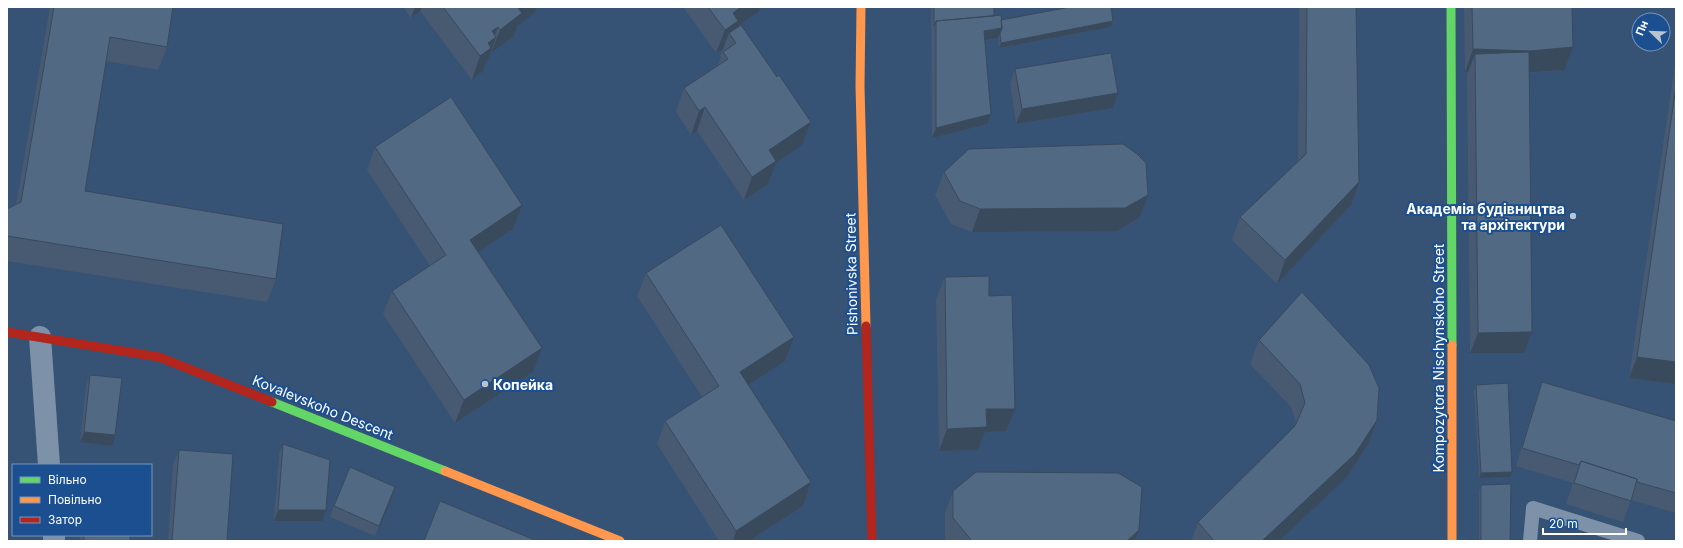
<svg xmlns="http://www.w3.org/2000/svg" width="1683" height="548" viewBox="0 0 1683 548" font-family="Inter,sans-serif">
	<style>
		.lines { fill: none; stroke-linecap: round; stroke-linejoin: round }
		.lane { stroke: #7d92a8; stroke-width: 14 }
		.street { stroke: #7d92a8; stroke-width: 22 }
		.fast { stroke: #63d668; stroke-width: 9 }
		.slow { stroke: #ff974d; stroke-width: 9 }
		.jam { stroke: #b3261e; stroke-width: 9 }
		.wall { fill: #475a72 }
		.shaded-wall { fill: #394a5c }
		.building { fill: #526984; stroke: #394a5c }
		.poi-dot { fill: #b9c2ce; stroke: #1b4f8f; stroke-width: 1.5 }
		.labels { text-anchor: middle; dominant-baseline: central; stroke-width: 4; stroke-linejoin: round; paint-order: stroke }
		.poi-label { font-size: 14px; font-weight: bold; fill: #fff; stroke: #1b4f8f; text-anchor: end }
		.street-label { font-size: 14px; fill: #fff; stroke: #1b4f8f }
	</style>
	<rect width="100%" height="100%" fill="#365274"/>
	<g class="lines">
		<path class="lane" d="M 1530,541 L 1533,508 L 1638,541"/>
		<path class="street" d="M 40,337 L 49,465
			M 54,535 L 54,541"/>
		<path class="fast" d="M 1451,7 L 1452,345
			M 272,402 L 445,471"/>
		<path class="slow" d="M 861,7 L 860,86 L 866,326
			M 1452,345 L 1452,541
			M 445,471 L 620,541"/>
		<path class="jam" d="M 866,326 L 872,541
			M 7,332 L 159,357 L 272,402"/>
	</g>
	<path class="wall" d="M 50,7 L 173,7 L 167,47 L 158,70 L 106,61 L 85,191 L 276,279 L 267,302 L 7,261 L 7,209 L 16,205 Z
		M 403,7 L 537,7 L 535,13 L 517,26 L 514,36 L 491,53 L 491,52 L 488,60 L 486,61 L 483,71 L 472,80 L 420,11 L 411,18 Z
		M 683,7 L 760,7 L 759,11 L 736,28 L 777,77 L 811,122 L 802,145 L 776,163 L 768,184 L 744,200 L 697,131 L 691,135 L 676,112 L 684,88 L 718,65 L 721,57 L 720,56 L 723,49 L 716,53 Z
		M 931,7 L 994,7 L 994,16 L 1001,20 L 1113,21 L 1111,27 L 999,48 L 998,38 L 985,41 L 987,124 L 932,138 Z
		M 1299,7 L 1356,7 L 1351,205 L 1277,284 L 1232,240 L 1240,217 L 1298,162 Z
		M 1464,7 L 1572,7 L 1564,70 L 1529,73 L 1532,332 L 1524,353 L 1470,353 L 1467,75 L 1468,72 L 1465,72 Z
		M 1676,57 L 1676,384 L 1629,378 Z
		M 1015,69 L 1118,93 L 1113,108 L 1016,124 L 1010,83 Z
		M 375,147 L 522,205 L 513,229 L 478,252 L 533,372 L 455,423 L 383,314 L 392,291 L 430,266 L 367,170 Z
		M 944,172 L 1139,218 L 1117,231 L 972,232 L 951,224 L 935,195 Z
		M 646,273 L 794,337 L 785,361 L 748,384 L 811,482 L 803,506 L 749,541 L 719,541 L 657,444 L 665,421 L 702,397 L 637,296 Z
		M 945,277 L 989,296 L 1015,409 L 1006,431 L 985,432 L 978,450 L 939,451 L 936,299 Z
		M 1259,340 L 1377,420 L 1368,444 L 1347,477 L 1279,541 L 1191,541 L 1198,522 L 1295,426 L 1296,424 L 1291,407 L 1250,364 Z
		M 90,375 L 112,446 L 80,442 L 86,386 Z
		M 1542,382 L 1676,421 L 1676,513 L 1631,500 L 1623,522 L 1566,504 L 1573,483 L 1516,466 L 1536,399 Z
		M 1476,385 L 1510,477 L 1479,478 L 1474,390 Z
		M 283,444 L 326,510 L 322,521 L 274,521 L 279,454 Z
		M 179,450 L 227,541 L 168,541 L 173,464 Z
		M 1481,485 L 1510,541 L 1479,541 L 1479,491 Z
		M 395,487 L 392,498 L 375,536 L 330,517 L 334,506 Z
		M 953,491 L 1139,530 L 1135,541 L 945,541 L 945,513 Z
		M 80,535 L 130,535 L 130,541 L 80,541 Z"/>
	<path class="shaded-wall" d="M 415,7 L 422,7 L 420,11 L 411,18 Z
		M 520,7 L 537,7 L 535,13 L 517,26 L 514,36 L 491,53 L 500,30 Z
		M 741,7 L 760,7 L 759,11 L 736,28 L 732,38 L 729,33 L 723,49 L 716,53 L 725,30 L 733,13 Z
		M 1113,21 L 1111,27 L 999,48 L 1001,43 Z
		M 498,27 L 493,39 L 496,37 L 488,60 L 486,61 L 483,71 L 472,80 L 480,56 L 492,31 Z
		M 1002,28 L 998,38 L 980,41 L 984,31 Z
		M 1573,47 L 1564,70 L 1521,73 L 1475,54 L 1468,72 L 1465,72 L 1473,49 Z
		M 1118,93 L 1113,108 L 1016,124 L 1022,109 Z
		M 705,107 L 697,131 L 691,135 L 699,111 Z
		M 991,114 L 987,124 L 932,138 L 936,128 Z
		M 811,122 L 802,145 L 776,163 L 768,184 L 744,200 L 752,177 L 769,150 Z
		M 1359,182 L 1351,205 L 1277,284 L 1285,260 Z
		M 1148,195 L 1139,218 L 1117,231 L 972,232 L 980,209 Z
		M 522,205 L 513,229 L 462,263 L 470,240 Z
		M 1532,332 L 1524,353 L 1470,353 L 1478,333 Z
		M 794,337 L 785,361 L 732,395 L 740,372 Z
		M 542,348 L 533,372 L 455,423 L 464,400 Z
		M 1637,357 L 1676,362 L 1676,384 L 1629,378 Z
		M 986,409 L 1015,409 L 1006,431 L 985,432 L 978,450 L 939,451 L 947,429 Z
		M 1377,420 L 1368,444 L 1347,477 L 1279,541 L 1262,541 Z
		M 84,432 L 115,435 L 112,446 L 80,442 Z
		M 1512,472 L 1510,477 L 1479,478 L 1481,473 Z
		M 811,482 L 803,506 L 749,541 L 733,541 L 736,531 Z
		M 395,487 L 392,498 L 375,536 L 379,526 Z
		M 278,510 L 326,510 L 322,521 L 274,521 Z
		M 1139,530 L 1135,541 L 1127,541 Z"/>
	<path class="building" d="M 54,7 L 173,7 L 167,47 L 110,37 L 85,191 L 283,224 L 276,279 L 7,236 L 7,209 L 21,202 Z
		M 443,7 L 520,7 L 518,8 L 522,13 L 500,30 L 498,27 L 492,31 L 496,37 L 488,43 L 491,48 L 480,56 Z
		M 708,7 L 741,7 L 733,13 L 738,21 L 725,30 Z
		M 934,7 L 994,7 L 994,16 L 936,21 L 934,26 Z
		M 1070,7 L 1111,7 L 1113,21 L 1001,43 L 1000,34 L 1002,28 L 1001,20 Z
		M 1307,7 L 1356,7 L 1359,182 L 1285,260 L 1240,217 L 1306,154 Z
		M 1472,7 L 1572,7 L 1573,47 L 1530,51 L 1473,49 Z
		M 1001,15 L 1002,28 L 984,31 L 991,114 L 936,128 L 936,21 Z
		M 741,25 L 777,77 L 779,75 L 811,122 L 769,150 L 776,161 L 752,177 L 705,107 L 699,111 L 684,88 L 728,59 L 723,52 L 736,43 L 729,33 Z
		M 1529,52 L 1532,332 L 1478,333 L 1475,54 Z
		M 1111,53 L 1118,93 L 1022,109 L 1015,69 Z
		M 1676,86 L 1676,362 L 1637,357 Z
		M 451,97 L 522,205 L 470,240 L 542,348 L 464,400 L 392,291 L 446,255 L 375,147 Z
		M 1123,144 L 1137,154 L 1146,163 L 1148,195 L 1125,208 L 980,209 L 960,201 L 944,172 L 969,149 Z
		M 721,225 L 794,337 L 740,372 L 811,482 L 736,531 L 665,421 L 719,386 L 646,273 Z
		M 989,276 L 989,296 L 1012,295 L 1015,409 L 986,409 L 987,427 L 947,429 L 945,277 Z
		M 1302,292 L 1369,365 L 1379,388 L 1377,420 L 1355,454 L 1262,541 L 1214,541 L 1198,522 L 1295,426 L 1305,403 L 1300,384 L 1259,340 Z
		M 90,375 L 122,378 L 115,435 L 84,432 Z
		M 1542,382 L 1676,421 L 1676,493 L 1637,482 L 1637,479 L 1581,461 L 1579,465 L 1522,448 Z
		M 1508,383 L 1512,472 L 1481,473 L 1476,385 Z
		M 283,444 L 330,460 L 326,510 L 278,510 Z
		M 179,450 L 233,454 L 227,541 L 172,541 Z
		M 1581,461 L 1637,479 L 1631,501 L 1574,483 Z
		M 350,467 L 395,487 L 379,526 L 334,506 Z
		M 976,472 L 1118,473 L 1142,487 L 1139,530 L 1127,541 L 972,541 L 953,518 L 953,491 Z
		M 1511,484 L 1510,541 L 1481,541 L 1481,485 Z
		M 440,501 L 537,541 L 424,541 Z
		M 84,535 L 130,535 L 130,541 L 84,541 Z"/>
	<g class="poi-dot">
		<circle cx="1573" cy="216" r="4"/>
		<circle cx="485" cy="384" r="4"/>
	</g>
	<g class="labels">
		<g class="poi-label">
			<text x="1565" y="208">Академія будівництва<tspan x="1565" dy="16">та архітектури</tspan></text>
			<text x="493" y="384" text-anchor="start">Копейка</text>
		</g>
		<g class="street-label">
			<text transform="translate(851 274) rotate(-91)">Pishonivska Street</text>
			<text transform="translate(1438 358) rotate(-90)">Kompozytora Nischynskoho Street</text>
			<text transform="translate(323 407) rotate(22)">Kovalevskoho Descent</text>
		</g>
	</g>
	<rect width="1683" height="548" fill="none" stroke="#ffffff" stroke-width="16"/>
	<rect x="12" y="464" width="140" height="72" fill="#1b4f8f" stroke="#7695bc"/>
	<rect x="20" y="477" width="20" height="6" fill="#63d668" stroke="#7695bc"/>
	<text x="48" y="484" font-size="12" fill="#ffffff">Вільно</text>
	<rect x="20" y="497" width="20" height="6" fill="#ff974d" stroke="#7695bc"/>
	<text x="48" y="504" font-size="12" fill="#ffffff">Повільно</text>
	<rect x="20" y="517" width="20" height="6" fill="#b3261e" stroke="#7695bc"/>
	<text x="48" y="524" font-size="12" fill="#ffffff">Затор</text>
	<g transform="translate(1651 32) rotate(293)"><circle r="19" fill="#1b4f8f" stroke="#7695bc"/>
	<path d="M0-3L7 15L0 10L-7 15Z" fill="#b9c2ce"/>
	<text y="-6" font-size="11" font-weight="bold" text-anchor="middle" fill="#ffffff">Пн</text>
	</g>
	<path d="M1543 528v6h83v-6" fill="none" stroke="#ffffff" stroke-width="2"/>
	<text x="1549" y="528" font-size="12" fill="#ffffff" stroke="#1b4f8f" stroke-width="3" paint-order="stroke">20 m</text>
</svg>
